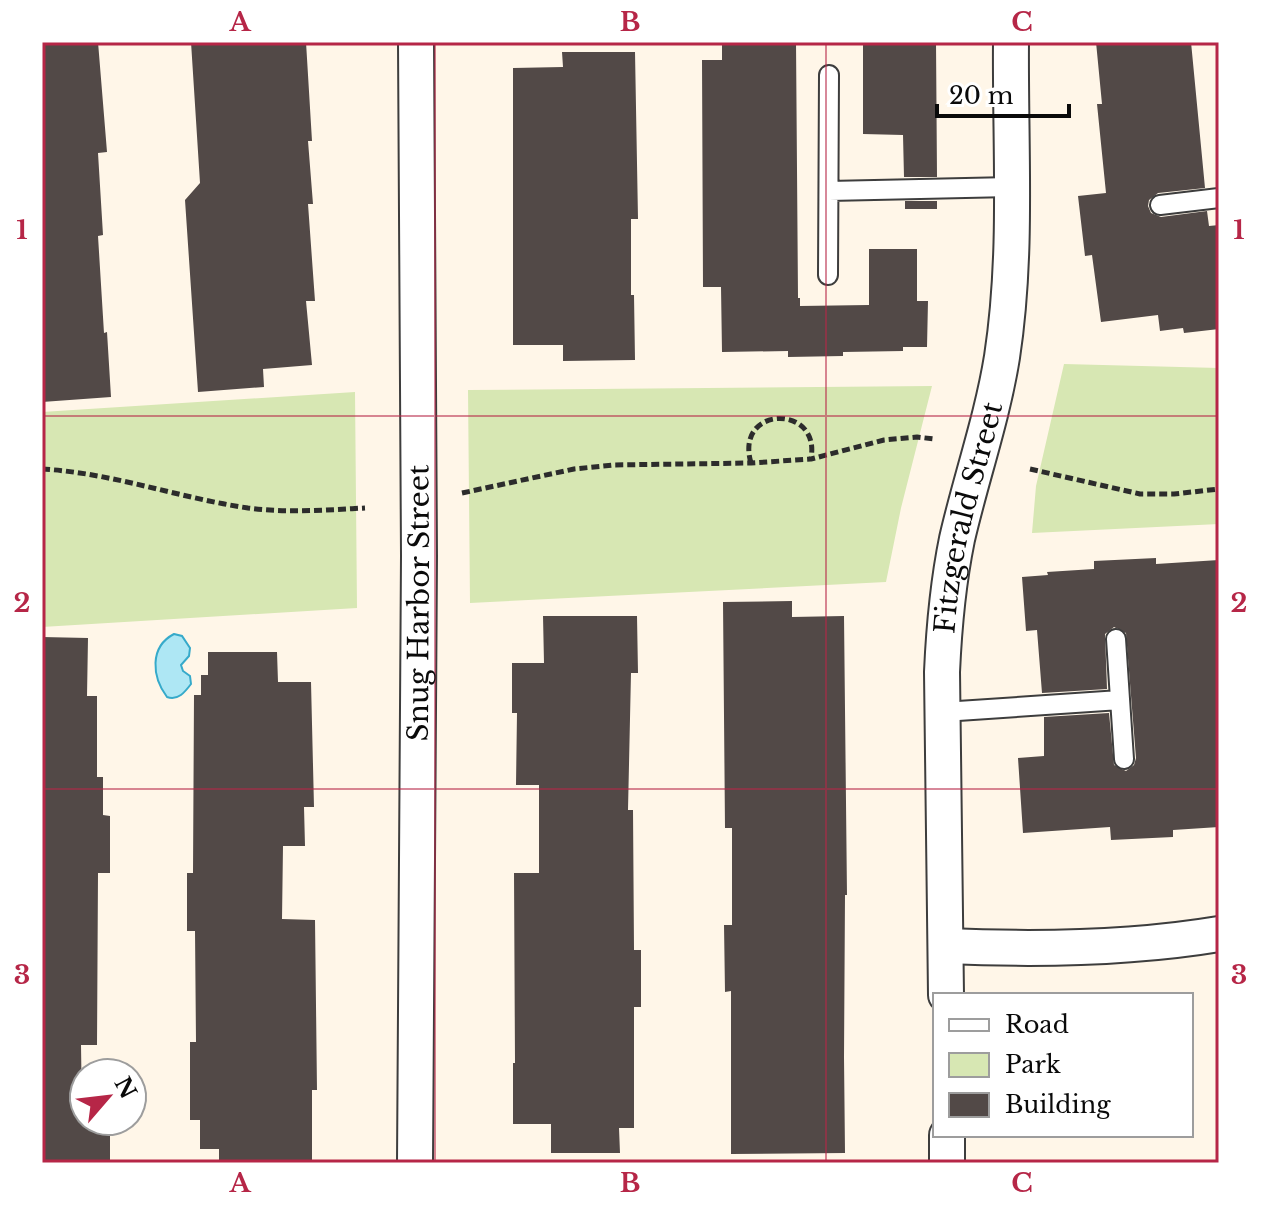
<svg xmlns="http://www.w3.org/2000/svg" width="1261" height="1205" viewBox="0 0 1261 1205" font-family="'Libre Baskerville',serif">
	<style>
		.green { fill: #d7e7b3 }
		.water { fill: #aee7f4; stroke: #36aaca; stroke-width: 2 }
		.building { fill: #524947 }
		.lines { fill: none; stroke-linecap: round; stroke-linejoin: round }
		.lane-casing { stroke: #3d3d3d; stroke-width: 22 }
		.street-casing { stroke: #3d3d3d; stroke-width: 38 }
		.path { stroke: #2c2c2c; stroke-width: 5; stroke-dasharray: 8 4; stroke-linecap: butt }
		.lane { stroke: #fff; stroke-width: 18 }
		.street { stroke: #fff; stroke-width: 34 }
		.grid { fill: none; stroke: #b62647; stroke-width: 2; stroke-opacity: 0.55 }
		.labels { text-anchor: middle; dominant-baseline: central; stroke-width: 8; stroke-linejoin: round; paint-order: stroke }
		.street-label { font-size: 28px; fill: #0a0a0a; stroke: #fff }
		.neatline { fill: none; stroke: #b62647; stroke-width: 3 }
		.grid-label { font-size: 26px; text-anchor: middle; font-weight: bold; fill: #b62647 }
	</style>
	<rect width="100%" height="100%" fill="#fff6e8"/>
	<path class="green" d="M 1064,364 L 1219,368 L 1219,524 L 1032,533 L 1036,486 Z
		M 932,386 L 901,508 L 886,582 L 470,603 L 468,390 Z
		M 355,392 L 357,608 L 42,627 L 42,412 Z"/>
	<path class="water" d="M 174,634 L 182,636 L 190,648 L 189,656 L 181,665 L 183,671 L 190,676 L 191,684 C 185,692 178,701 167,697 C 152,677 149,647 174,634 Z"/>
	<path class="building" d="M 42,42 L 98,42 L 107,152 L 98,153 L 103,235 L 98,236 L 104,333 L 107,332 L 111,397 L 42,402 Z
		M 191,42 L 306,42 L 312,141 L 308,141 L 313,204 L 308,204 L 315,301 L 306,301 L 312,365 L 263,369 L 264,387 L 198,392 L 185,200 L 200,183 Z
		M 722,42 L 796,42 L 798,298 L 800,298 L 800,306 L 869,305 L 869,249 L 917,249 L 917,301 L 928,301 L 927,347 L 903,347 L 903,351 L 843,352 L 843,356 L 788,357 L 788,351 L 722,352 L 721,287 L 703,287 L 702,60 L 722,60 Z
		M 863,42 L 936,42 L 937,177 L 904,177 L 903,135 L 863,134 Z
		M 1096,42 L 1191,42 L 1205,188 L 1158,193 L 1149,200 L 1148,206 L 1151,213 L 1161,217 L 1207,211 L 1209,226 L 1219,225 L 1219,329 L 1184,333 L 1183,328 L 1160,331 L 1158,315 L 1101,322 L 1092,255 L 1085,256 L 1078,196 L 1106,193 L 1097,104 L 1102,104 Z
		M 562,52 L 635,52 L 638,219 L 631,219 L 631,295 L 634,295 L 635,360 L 563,361 L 563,345 L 513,345 L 513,68 L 563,67 Z
		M 905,201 L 937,201 L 937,209 L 905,209 Z
		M 1156,558 L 1156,564 L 1219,560 L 1219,827 L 1173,830 L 1173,837 L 1111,840 L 1110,827 L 1023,833 L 1018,758 L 1044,756 L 1044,717 L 1109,713 L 1114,765 L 1126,771 L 1134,765 L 1136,758 L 1126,633 L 1114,627 L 1105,634 L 1107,689 L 1042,693 L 1037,630 L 1026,631 L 1022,577 L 1048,575 L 1047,572 L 1094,569 L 1094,561 Z
		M 792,601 L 792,617 L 844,616 L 847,895 L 845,895 L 844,1057 L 845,1153 L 731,1154 L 731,991 L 725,992 L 724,925 L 732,925 L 732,828 L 725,828 L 723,602 Z
		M 543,616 L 637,616 L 638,673 L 631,673 L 628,810 L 633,810 L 634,950 L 641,950 L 641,1007 L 634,1007 L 634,1128 L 619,1128 L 620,1153 L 551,1153 L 551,1124 L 513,1124 L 513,1063 L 515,1063 L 514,873 L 539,873 L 539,785 L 516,785 L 517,713 L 512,713 L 512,663 L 544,663 Z
		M 42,637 L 88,638 L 87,696 L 97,696 L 97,777 L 103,777 L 103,815 L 110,816 L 110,873 L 98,873 L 97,1045 L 81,1045 L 82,1112 L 84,1112 L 84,1121 L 110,1121 L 110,1163 L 42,1163 Z
		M 208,652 L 277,652 L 278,682 L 311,682 L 314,807 L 304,807 L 305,846 L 283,846 L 282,919 L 315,920 L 317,1090 L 312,1090 L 312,1162 L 219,1163 L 219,1149 L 200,1149 L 200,1120 L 190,1120 L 190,1042 L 196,1042 L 195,931 L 187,931 L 187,873 L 193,873 L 194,695 L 201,695 L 201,675 L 208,675 Z"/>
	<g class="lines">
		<g class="lane-casing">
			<path id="lane" d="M 829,191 L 1011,187
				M 1160,205 L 1219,198
				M 828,275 L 829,75
				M 1116,639 L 1124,759
				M 943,712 L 1120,700"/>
		</g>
		<g class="street-casing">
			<g id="street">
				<path d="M 946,946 C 1037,950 1129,949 1219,934"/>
				<path id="s1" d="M 946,995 L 942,672 C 944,627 948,583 957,539 C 971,478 992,419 1002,357 C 1018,253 1010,146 1011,42"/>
				<path d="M 947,1135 L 947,1163"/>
				<path id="s2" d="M 415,1163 L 419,556 L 416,42"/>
			</g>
		</g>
		<path class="path" d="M 751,463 C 734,405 821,404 811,458
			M 42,469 C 113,473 179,498 248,508 C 287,513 326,510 365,508
			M 1030,469 L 1140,494 L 1174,494 L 1219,489
			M 462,493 L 574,469 L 613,465 L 751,463 L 811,459 L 884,440 L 917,437 L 934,439"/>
		<use href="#lane" class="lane"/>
		<use href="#street" class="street"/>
	</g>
	<path class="grid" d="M 435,42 L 435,1163M 826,42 L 826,1163M 42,416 L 1219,416M 42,789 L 1219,789"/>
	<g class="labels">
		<g class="street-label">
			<text stroke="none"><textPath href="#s1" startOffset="480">Fitzgerald Street</textPath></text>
			<text stroke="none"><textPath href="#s2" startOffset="560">Snug Harbor Street</textPath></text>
		</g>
	</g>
	<rect width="1261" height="1205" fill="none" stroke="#ffffff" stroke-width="88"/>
	<rect x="933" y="993" width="260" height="144" fill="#ffffff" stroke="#9d9d9d" stroke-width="2"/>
	<rect x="949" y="1019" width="40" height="12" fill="#ffffff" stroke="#9d9d9d" stroke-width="2"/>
	<text x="1005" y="1033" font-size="24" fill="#0a0a0a">Road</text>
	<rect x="949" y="1053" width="40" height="24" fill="#d7e7b3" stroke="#9d9d9d" stroke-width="2"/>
	<text x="1005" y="1073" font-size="24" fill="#0a0a0a">Park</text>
	<rect x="949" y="1093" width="40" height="24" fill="#524947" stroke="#9d9d9d" stroke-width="2"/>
	<text x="1005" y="1113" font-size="24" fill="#0a0a0a">Building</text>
	<g transform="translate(108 1097) rotate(62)"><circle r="38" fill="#ffffff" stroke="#9d9d9d" stroke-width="2"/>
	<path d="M0-6L14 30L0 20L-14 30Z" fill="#b62647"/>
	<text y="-12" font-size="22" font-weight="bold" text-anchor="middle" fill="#0a0a0a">N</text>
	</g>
	<path d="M937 104v12h132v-12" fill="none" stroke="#0a0a0a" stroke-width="4"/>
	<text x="949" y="104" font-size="24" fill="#0a0a0a" stroke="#ffffff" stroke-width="6" paint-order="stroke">20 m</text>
	<rect x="44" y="44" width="1173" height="1117" class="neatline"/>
	<g class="grid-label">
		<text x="240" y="31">A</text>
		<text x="630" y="31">B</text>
		<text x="1022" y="31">C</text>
		<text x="22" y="239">1</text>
		<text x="1239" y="239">1</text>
		<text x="22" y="612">2</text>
		<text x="1239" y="612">2</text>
		<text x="22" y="984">3</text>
		<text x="1239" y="984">3</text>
		<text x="240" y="1192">A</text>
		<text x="630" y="1192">B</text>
		<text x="1022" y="1192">C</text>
	</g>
</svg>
